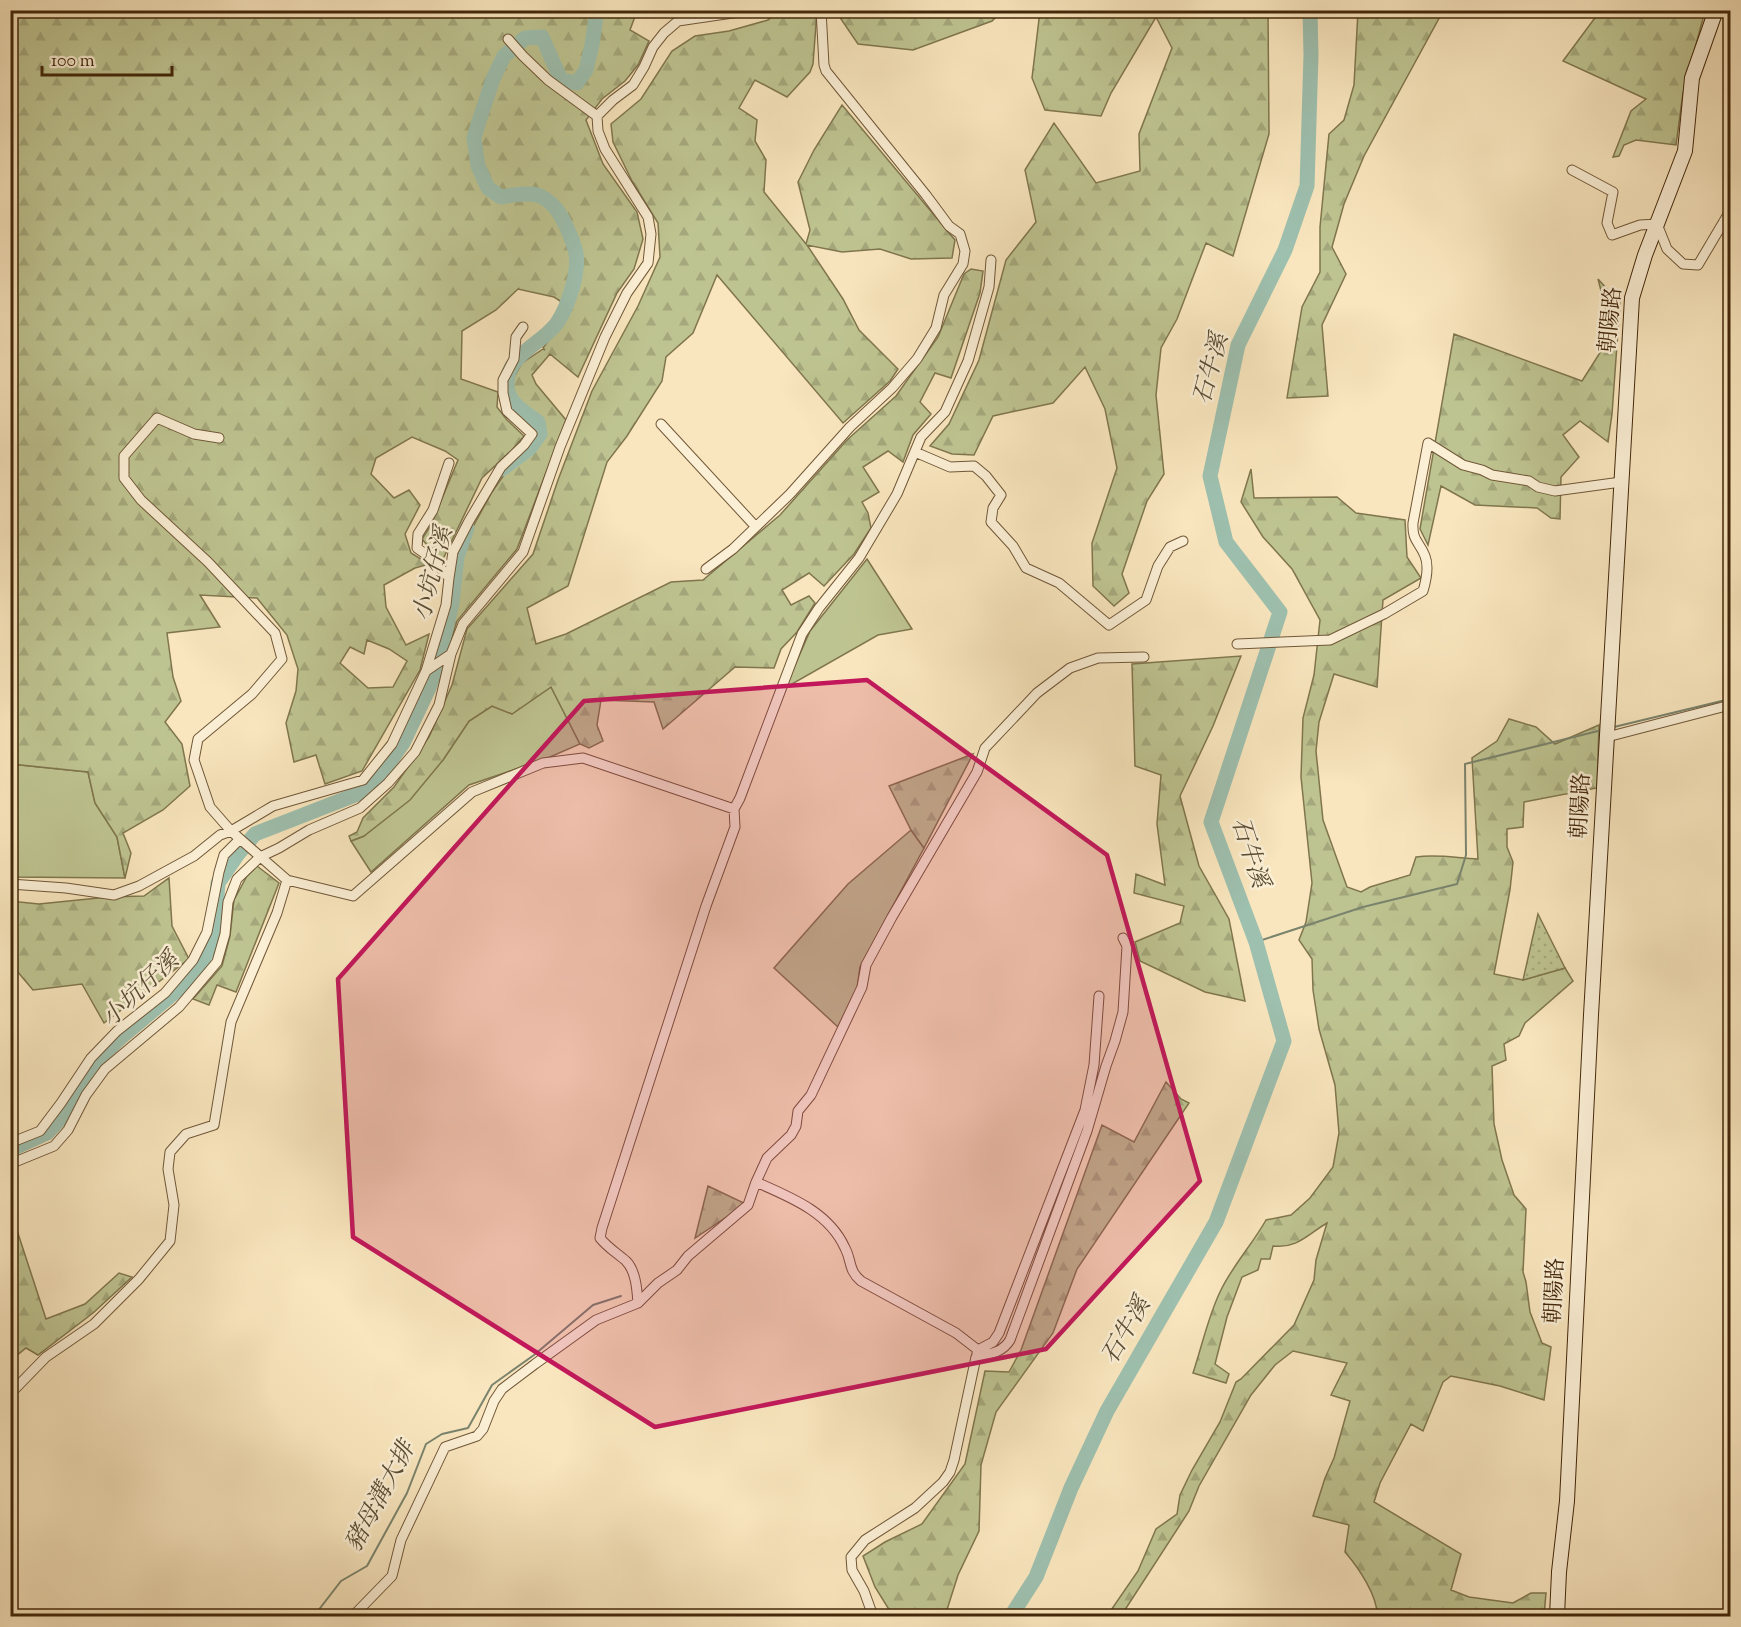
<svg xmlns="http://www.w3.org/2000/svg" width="1741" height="1627" viewBox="0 0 1741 1627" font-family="'Sorts Mill Goudy','Noto Serif TC',serif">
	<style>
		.grass { fill: #bec491; stroke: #80764e; stroke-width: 1.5 }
		.forest { fill: url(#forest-firs); stroke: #80764e; stroke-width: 1.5; fill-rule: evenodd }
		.garden { fill: url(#garden-dots); stroke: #80764e; stroke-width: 1.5 }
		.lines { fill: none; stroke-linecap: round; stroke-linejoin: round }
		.stream { stroke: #7a836d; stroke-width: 2 }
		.river { stroke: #9ec0af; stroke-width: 15 }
		.minor-casing { stroke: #705737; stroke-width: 11 }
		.secondary-casing { stroke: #43270a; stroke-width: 16 }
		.minor { stroke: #fbefd5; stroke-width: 9 }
		.secondary { stroke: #fbefd5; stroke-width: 14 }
		.marked { fill: #c2185b; fill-opacity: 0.2; stroke: #c2185b; stroke-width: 4.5; stroke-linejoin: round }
		.labels { text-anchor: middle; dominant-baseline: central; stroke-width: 5; stroke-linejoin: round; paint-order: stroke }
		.street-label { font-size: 22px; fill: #43270a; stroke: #fbefd5 }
		.water-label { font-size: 24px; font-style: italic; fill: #5a4d33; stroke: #fbefd5 }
	</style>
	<defs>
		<pattern id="forest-firs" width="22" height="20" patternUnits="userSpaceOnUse" patternTransform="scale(1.5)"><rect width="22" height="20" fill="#bec491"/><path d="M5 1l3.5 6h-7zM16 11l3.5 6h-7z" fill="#a4a87c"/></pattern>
		<pattern id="garden-dots" width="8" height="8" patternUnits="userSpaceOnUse" patternTransform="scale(1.5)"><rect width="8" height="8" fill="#bec491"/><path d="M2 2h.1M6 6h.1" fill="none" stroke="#a4a87c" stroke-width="1.8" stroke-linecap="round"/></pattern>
	</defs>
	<rect width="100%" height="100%" fill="#f9e6be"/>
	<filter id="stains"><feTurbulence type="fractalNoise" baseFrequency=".00333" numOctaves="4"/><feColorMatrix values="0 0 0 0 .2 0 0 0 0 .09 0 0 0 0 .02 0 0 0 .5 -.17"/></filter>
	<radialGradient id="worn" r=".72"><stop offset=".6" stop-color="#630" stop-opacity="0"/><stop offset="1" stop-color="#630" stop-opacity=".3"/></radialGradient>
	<path class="grass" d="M 867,559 L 912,629 L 878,635 L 785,688 L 810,631 Z
		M 551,687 L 580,744 L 543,760 L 469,785 L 371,872 L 351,841 L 364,836 L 443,760 L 469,721 L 492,706 L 512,714 Z
		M 11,764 L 88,772 L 95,803 L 117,837 L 125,878 L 11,877 Z
		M 911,830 L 924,848 L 860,967 L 857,989 L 838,1027 L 774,968 L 848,884 Z"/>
	<path class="forest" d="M 11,11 L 637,11 L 630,30 L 649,41 L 638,65 L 625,81 L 602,99 L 586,120 L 603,164 L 637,212 L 643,239 L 634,269 L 617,293 L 578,377 L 550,354 L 532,375 L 536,384 L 566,420 L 517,549 L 457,621 L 448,649 L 440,648 L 459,552 L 492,492 L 506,472 L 525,450 L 539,440 L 539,431 L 512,403 L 509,393 L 512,381 L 522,363 L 543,349 L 545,350 L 543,348 L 553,334 L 568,306 L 554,297 L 518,289 L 496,310 L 462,331 L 461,379 L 498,392 L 497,407 L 507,420 L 524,436 L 512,450 L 482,478 L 443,559 L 431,550 L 422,539 L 431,525 L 458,460 L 445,451 L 412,437 L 376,458 L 371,474 L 394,498 L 409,490 L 420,505 L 405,534 L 411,553 L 429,564 L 415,568 L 384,585 L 386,607 L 406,645 L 429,634 L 420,670 L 362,771 L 325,784 L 316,755 L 294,762 L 286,723 L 296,691 L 298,669 L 287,635 L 257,598 L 200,595 L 220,627 L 167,633 L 173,677 L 181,701 L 165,722 L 182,744 L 190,786 L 163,810 L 123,833 L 131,853 L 125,878 L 117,837 L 95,803 L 88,772 L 11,764 ZM 367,640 L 389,649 L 407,661 L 393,687 L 368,688 L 340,663 L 350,647 L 364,654 Z
		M 779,11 L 817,11 L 813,64 L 810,72 L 787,97 L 755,80 L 739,108 L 757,120 L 755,141 L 766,160 L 764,192 L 806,244 L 810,230 L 798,182 L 814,150 L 842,105 L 955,240 L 952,258 L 911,259 L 880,249 L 842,252 L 807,245 L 843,299 L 859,330 L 898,369 L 890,381 L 843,423 L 717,275 L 693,333 L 666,357 L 662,381 L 627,436 L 607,462 L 568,586 L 527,608 L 536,644 L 566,634 L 671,582 L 703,580 L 780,515 L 847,440 L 896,396 L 938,337 L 964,274 L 971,269 L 983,271 L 980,293 L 951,378 L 935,373 L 920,402 L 931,414 L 913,435 L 903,462 L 888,451 L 863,467 L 879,492 L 862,502 L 868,513 L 871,528 L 854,554 L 824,586 L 809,573 L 782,590 L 791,605 L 809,596 L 815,603 L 797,632 L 781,649 L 774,668 L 735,667 L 663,729 L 654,702 L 601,700 L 597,725 L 603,741 L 589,748 L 580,744 L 551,687 L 512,714 L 492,706 L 469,721 L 443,760 L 410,800 L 364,836 L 351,841 L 349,836 L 357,832 L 363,818 L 394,787 L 429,737 L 452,685 L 467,629 L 533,554 L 558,480 L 592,391 L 638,306 L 660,257 L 658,223 L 632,181 L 613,142 L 611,124 L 641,99 L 672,51 L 695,36 L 729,31 L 768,20 Z
		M 841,11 L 841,10 L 1002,11 L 992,21 L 913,50 L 858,44 L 841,19 Z
		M 1040,11 L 1268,11 L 1269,134 L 1233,256 L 1206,243 L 1177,319 L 1161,348 L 1156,395 L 1164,474 L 1147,501 L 1122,574 L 1129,593 L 1114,606 L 1093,586 L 1092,543 L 1117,468 L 1105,409 L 1085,367 L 1053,403 L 993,416 L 974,455 L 952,454 L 930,446 L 949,424 L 979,360 L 1006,260 L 1036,222 L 1025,170 L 1054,123 L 1096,183 L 1140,171 L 1139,134 L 1172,48 L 1156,17 L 1111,93 L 1101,116 L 1045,110 L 1032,78 Z
		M 1358,11 L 1443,11 L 1364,156 L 1344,204 L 1332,247 L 1346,274 L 1322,325 L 1328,396 L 1287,398 L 1302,307 L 1320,272 L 1320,227 L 1329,134 L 1344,120 L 1354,85 Z
		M 1600,11 L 1705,11 L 1683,93 L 1676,145 L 1636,140 L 1624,145 L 1619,156 L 1613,157 L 1631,111 L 1646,99 L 1563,61 Z
		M 1598,279 L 1620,303 L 1612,414 L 1608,442 L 1580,421 L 1563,435 L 1579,457 L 1561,477 L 1560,519 L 1551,518 L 1537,508 L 1475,505 L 1441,486 L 1428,545 L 1420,529 L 1454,334 L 1582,381 L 1603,348 L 1608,318 Z
		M 1251,469 L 1254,498 L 1337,497 L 1356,513 L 1405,520 L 1407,557 L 1421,578 L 1383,600 L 1377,687 L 1334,674 L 1319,722 L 1316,751 L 1323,820 L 1347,887 L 1361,892 L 1370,887 L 1410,875 L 1416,857 C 1437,854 1456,858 1478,859 L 1472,758 L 1497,741 L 1509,719 L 1536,727 L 1555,744 L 1599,725 L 1597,788 L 1524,802 L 1523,827 L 1507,829 L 1507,847 L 1513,862 L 1510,890 L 1494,974 L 1523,980 L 1565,968 L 1573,981 L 1525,1023 L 1519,1036 L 1504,1044 L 1506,1060 L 1492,1066 L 1494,1124 L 1502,1160 L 1514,1195 L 1526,1209 L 1523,1272 L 1526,1282 L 1530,1312 L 1542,1343 L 1551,1347 L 1544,1400 L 1500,1386 L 1451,1376 L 1443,1382 L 1423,1431 L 1411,1424 L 1380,1483 L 1374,1502 L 1461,1554 L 1451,1590 L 1469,1597 L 1513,1603 L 1531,1593 L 1546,1593 L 1544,1616 L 1377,1616 C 1378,1596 1358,1567 1345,1552 L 1349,1525 L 1313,1516 L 1325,1478 L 1334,1458 L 1350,1401 L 1331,1395 L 1347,1363 L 1293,1351 L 1275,1365 L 1251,1395 L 1199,1486 L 1189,1511 L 1121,1616 L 1107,1616 L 1138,1571 L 1156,1529 L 1177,1514 L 1180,1495 L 1192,1470 L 1220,1422 L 1236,1382 L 1241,1379 L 1294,1325 L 1314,1280 L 1316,1260 L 1327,1223 C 1308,1234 1297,1249 1273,1246 L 1270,1259 L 1261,1259 L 1258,1270 L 1242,1277 L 1227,1317 L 1215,1364 L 1229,1374 L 1226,1383 L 1193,1373 C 1202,1346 1208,1317 1220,1292 C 1232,1266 1252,1245 1266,1220 L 1291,1215 L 1310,1198 L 1333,1167 L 1339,1133 L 1335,1085 L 1319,1029 L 1313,990 L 1312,959 L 1299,940 L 1306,922 L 1312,883 L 1301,777 L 1303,718 L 1314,675 L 1320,620 L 1292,569 L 1263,537 L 1241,502 Z
		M 1241,656 L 1213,726 L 1180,796 L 1199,866 L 1229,919 L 1245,1001 L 1205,992 L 1140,961 L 1135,942 L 1180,923 L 1184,906 L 1134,893 L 1136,874 L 1165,885 L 1157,824 L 1161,775 L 1135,766 L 1132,664 Z
		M 973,754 L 924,848 L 911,830 L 889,786 Z
		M 257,866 L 279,883 L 236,992 L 217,985 L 209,1005 L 193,999 L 222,966 L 230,936 L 234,900 L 247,876 Z
		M 169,878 L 172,926 L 189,959 L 104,1023 L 82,984 L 33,990 L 11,964 L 10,901 L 39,904 L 108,897 L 144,896 Z
		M 1166,1082 L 1181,1099 L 1189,1103 L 1077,1269 L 1053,1333 L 996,1412 L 981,1465 L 979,1531 L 958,1575 L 945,1616 L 893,1616 L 875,1587 L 863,1556 L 885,1542 L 922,1524 L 965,1464 L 985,1371 L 1009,1372 L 1021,1350 L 1102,1125 L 1134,1142 Z
		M 708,1186 L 746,1204 L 695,1238 Z
		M 11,1212 L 46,1319 L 85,1304 L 119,1273 L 132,1277 L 93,1313 L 38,1355 L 26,1348 L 16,1356 L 11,1346 Z"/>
	<path class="garden" d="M 1538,914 L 1565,968 L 1523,980 Z"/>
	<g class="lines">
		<path class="stream" d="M 1614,727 L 1730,699
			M 1256,942 L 1363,907 L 1457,884 L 1466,855 L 1465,764 L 1602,730
			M 314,1616 L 341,1581 L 367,1566 L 407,1493 L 426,1444 L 442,1434 L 468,1428 L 492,1385 L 534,1355 L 593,1305 L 621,1296"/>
		<path class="river" d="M 502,469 L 529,449 L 540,434 L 538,422 C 526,413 507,403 507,385 C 506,355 542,344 557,323 C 568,307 581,269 575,249 C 573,242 570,235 567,228 C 561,215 555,204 542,197 C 531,191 513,195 501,197 L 488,188 L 478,166 L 474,138 L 479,121 L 493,79 L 504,56 L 525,38 L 542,37 L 561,80 L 577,83 L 586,70 L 592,45 L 597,10
			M 10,1150 L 47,1133 L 63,1116 L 91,1066 L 119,1039 L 193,977 L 208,951 L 215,923 L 218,883 L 238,854 L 255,834 L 360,793 L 380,776 L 403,743 L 429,688 L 437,666 L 452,603 L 457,557 L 467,528
			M 1011,1616 L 1036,1577 L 1071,1488 L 1107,1411 L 1216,1222 L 1284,1041 L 1256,942 L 1211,822 L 1280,612 L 1226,542 L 1210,476 L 1238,345 L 1285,250 L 1307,186 L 1311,55 L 1310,10"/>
		<g class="minor-casing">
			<path id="minor" d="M 508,39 L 523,56 L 548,80 L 597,116
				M 1572,170 L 1613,192 L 1607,223 L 1612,235 L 1640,225 L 1657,224 L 1667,249 L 1683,264 L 1698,265 L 1730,211
				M 661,424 L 756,527
				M 219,438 L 194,434 L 157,418 L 124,456 L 124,478 L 141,500 L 208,562 L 275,633 L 282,659 L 252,694 L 198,739 L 194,760 L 210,807 L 231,831 L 287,880 L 353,896 L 472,792 L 543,763 L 583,758 L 734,809
				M 915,452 L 950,467 L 974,466 L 986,476 L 1001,495 L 993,508 L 991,522 L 1013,546 L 1026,568 L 1059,583 L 1109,625 L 1146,600 L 1158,566 L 1170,547 L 1183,541
				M 706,569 L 733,549 L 790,494 L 850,427 L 892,388 L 917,359 L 936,328 L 944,295 L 963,264 L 965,251 L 960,234 L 949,226 L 926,195 L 826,71 L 824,65 L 821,10
				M 449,578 L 453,552 L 469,521 L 501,467 L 524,445 L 532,434 L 507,411 L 503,393 L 503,380 L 514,359 L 516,337 L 523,327
				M 1237,644 L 1330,640 L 1384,614 L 1423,591 C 1426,581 1429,566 1425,556 C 1419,541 1412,541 1413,523 L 1428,443 L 1463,465 L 1482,470 L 1492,475 L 1529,481 L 1538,487 L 1555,491 L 1621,482
				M 426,671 L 451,654
				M 1607,737 L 1730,705
				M 10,884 L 66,888 L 114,895 L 139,886 L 194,856 L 220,835 L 231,831 L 273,806 L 363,780 L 392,744 L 426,671 L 446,605 L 449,578 L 434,560 L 417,548 L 418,534 L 433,510 L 449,463
				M 10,1143 L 40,1131 L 61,1103 L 91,1058 L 117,1031 L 165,993 L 193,960 L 207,932 L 219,872 L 224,855 L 240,839
				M 10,1164 L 54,1146 L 68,1130 L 86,1095 L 105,1069 L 179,1007 L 217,962 L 225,934 L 228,902 L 237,879 L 260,857 L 279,848 L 309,830 L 360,808 L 388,783 L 415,752 L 439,705 L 451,654 L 463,624 L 523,552 L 560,447 L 605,337 L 627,293 L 648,263 L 651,234 L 648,217 L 605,149 L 598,131 L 597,116 L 613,100 L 633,85 L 644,67 L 653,47 L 664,33 L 678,21 L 753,10
				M 756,1182 C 790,1197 829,1212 845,1248 C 852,1261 848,1270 861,1281 L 956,1333 L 978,1350 L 977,1353
				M 638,1303 L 658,1283 L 677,1270 L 688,1256 L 748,1205 L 756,1182 L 767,1158 L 791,1135 L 796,1126 L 798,1111 L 811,1095 L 862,987 L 866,965 L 892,917 L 977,772 L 985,748 L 1037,693 L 1070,668 L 1098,658 L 1144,657
				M 978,1350 L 993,1342 L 999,1333 L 1085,1110 L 1094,1065 L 1099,996
				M 10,1394 L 46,1357 L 94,1324 L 139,1279 L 170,1241 L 174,1205 L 168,1169 L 170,1152 L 186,1134 L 214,1125 L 231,1022 L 277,913 L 287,880
				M 353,1616 L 392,1576 L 401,1540 L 445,1447 L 477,1436 L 483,1429 L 494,1401 L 502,1389 L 535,1364 L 596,1320 L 638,1303 C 637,1290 636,1271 626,1261 C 617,1253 608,1248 600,1238 L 602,1228 L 706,906 L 735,827 L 734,809 L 740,798 L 802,634 L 819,608 L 859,558 L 897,494 L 921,437 L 945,412 L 968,361 L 989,287 L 991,260
				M 873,1616 L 864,1591 L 852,1570 L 851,1557 L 865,1540 L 915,1508 L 943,1482 L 950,1472 L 954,1460 L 976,1357 C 990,1354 1002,1353 1010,1340 L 1087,1131 L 1106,1066 L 1115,1041 L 1123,1012 L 1127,946 L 1123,938"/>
		</g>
		<g class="secondary-casing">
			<path id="secondary" d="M 1557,1616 L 1559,1572 L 1567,1501 L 1591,1015 L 1632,298 L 1645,255 L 1685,151 L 1692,78 L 1716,10"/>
		</g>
		<use href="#minor" class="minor"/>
		<use href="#secondary" class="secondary"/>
	</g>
	<path class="marked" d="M 867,680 L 1107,855 L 1200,1181 L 1046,1349 L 655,1427 L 353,1237 L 338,979 L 584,701 Z"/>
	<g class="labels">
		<g class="street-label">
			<text transform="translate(1612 320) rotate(-84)">朝陽路</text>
			<text transform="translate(1582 806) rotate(-87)">朝陽路</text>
			<text transform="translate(1556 1291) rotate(-87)">朝陽路</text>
		</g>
		<g class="water-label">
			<text transform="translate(1212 369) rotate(-75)">石牛溪</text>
			<text transform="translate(434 574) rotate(-76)">小坑仔溪</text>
			<text transform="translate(1249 853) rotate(72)">石牛溪</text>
			<text transform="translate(141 990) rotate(-44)">小坑仔溪</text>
			<text transform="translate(1127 1331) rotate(-60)">石牛溪</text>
			<text transform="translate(381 1497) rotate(-62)">豬母溝大排</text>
		</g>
	</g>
	<rect width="1741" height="1627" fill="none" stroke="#f9e6be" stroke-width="36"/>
	<rect x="12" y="12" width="1717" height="1603" fill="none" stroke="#43270a" stroke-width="3"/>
	<rect x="18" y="18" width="1705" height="1591" fill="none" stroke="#43270a" stroke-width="1.5"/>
	<path d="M42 66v9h130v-9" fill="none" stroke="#43270a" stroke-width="3"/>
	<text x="51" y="66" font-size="18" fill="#43270a" stroke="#fbefd5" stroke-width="4.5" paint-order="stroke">100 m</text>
	<rect width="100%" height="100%" filter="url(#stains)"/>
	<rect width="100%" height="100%" fill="url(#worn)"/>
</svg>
